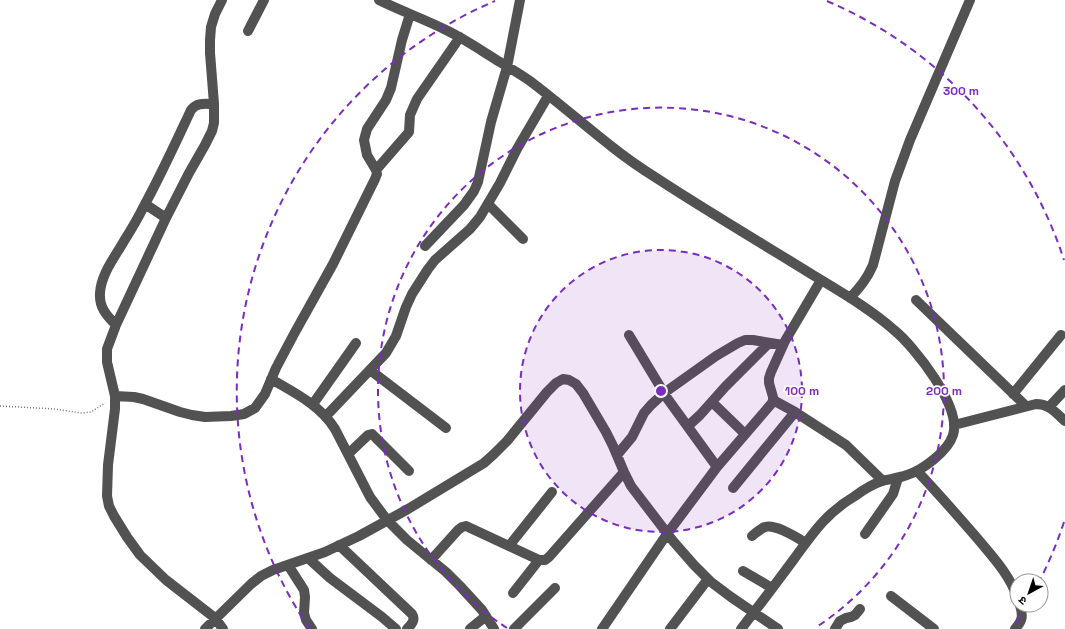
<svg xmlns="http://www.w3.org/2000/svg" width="1065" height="629" viewBox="0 0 1065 629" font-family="'Space Grotesk','Noto Sans Devanagari',sans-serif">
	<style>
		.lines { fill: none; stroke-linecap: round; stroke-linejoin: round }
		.path { stroke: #747474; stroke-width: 1.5; stroke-dasharray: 1 2; stroke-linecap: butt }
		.minor { stroke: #525252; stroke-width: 10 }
		.ring { fill: none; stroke: #7b2cbf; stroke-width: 2; stroke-dasharray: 7 5 }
		.centre { fill: #7b2cbf; stroke: #fff; stroke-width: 2 }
		.ring-label { font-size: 12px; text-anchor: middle; font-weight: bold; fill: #7b2cbf; stroke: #fff; stroke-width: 3.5; stroke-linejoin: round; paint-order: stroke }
	</style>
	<rect width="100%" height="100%" fill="#fff"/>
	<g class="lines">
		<path class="path" d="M 0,406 L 55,409 L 81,413 L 91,412 L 105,403"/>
		<path class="minor" d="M 222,0 L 215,14 L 211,27 L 210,40 L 210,53 L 214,104 L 214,123 L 212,131 L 205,145 L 189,173 L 166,218 L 116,325 L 107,349 L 107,362 L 115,396 L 115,409 L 108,465 L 107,496 L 109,506 L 114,516 L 127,537 L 140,555 L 166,580 L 215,618 L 223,629
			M 379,0 C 401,11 424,19 446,30 C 463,38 479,49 495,59 C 506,66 519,73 530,81 C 558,102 584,125 611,146 C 626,158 642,169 658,179 C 707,211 758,241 808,272 C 837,290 868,307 894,330 C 915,347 962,407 953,435 C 948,451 923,470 907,475 C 899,478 890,479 882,481 C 873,484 863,490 855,496 C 826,513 813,533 794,559 C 777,582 759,606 741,629
			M 248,31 L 264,0
			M 376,170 L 409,132 L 410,115 L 417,99 L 460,37
			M 145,204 L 166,218
			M 488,204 L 523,239
			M 425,246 L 464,205 L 474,191 L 478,182 L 491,122 L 507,67 L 520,0
			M 850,298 C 860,287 867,279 873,265 L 895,181 L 910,140 L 970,0
			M 916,300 L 1026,406
			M 116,325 C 106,315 99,307 100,293 C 101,274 115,257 124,241 C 131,230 138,218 144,206 C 161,175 176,142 191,110 C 197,102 205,104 214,104
			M 629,335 L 667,398 L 717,467
			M 370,370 L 446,428
			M 271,379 C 295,393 320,405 335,429 L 370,497 L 387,520 L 407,540 L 446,572 L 460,586 L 482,610 L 494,629
			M 1013,394 L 1061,335
			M 115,396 L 134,397 L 143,399 L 180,412 L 192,415 L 205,417 L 231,416 L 244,414 L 255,408 L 265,394 L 276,368 L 294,334 L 333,264 L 375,179 L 377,174 L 376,170 L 367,155 L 364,140 L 367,129 L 386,100 L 391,88 L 402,40 L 410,14
			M 773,400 L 795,412 L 846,445 L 883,481
			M 712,402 L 745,434
			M 313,404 L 356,343
			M 1049,407 L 1065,390
			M 326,416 L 386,353 L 396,336 L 406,307 L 412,294 L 428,269 L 435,260 L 470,229 L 480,217 L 500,183 L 517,149 L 548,96
			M 954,425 L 1036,404 C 1049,404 1055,412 1065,421
			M 688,426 L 700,415 L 725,387 L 769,343
			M 348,454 L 368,435 L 372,434 L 409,471
			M 617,455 L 632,437 L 644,413 L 651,405 L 664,393 L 716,356 L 738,343 L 745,340 L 753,340 L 783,345
			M 917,471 C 938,493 957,515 977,538 C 992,556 1010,575 1017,597
			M 733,488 L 795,412
			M 865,534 L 893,494 L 898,478
			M 752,536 C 756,533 760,529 765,527 C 776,524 796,537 806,543
			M 339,545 L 412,614 C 416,620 411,625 407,629
			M 509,546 L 552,492
			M 308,558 L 330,578 L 382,617 L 396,629
			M 431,560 L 458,530 L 462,527 L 466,526 L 539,560 L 545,560 L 549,557 L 624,472
			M 288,565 L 304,590 L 305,597 L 304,613 L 306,620 L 312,629
			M 743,571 L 772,588
			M 513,593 L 539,560
			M 891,596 L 934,629
			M 205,629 L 251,584 L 261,576 L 273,570 L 325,552 L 359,536 L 408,509 L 484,463 L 494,454 L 507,441 L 547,392 L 556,383 L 563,379 L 569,380 L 576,384 L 583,393 L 606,432 L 613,446 L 624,472 L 631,486 L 673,541 L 694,565 L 711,582 L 731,597 L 778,629
			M 470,629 L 486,616
			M 514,629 L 555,588
			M 602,629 L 667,534 L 717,467 L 772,403 L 773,400 L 773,397 L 769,383 L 769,378 L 771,372 L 785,341 L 821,280
			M 670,629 L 708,579
			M 835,629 L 840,621 L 846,618 L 851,617 L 855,615 L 860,609
			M 1015,629 C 1023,620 1023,616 1020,605"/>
	</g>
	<circle cx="661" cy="391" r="141" fill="#7b2cbf" fill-opacity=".12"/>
	<g class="ring">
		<circle cx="661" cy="391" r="141"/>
		<path d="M507 628A283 283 0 1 1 815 628"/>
		<path d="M1064 522A424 424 0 0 1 1040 580M1026 606A424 424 0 0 1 1013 628M309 628A424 424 0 0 1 495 1M827 1A424 424 0 0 1 1064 260"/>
	</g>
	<circle cx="661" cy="391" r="6" class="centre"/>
	<g class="ring-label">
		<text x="961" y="95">300 m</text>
		<text x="802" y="395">100 m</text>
		<text x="944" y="395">200 m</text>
	</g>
	<g transform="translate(1029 593) rotate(220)"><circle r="19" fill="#ffffff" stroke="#999999"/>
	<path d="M0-3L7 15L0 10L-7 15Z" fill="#000000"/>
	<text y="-6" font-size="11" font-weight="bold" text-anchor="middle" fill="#000000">उ</text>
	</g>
</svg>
